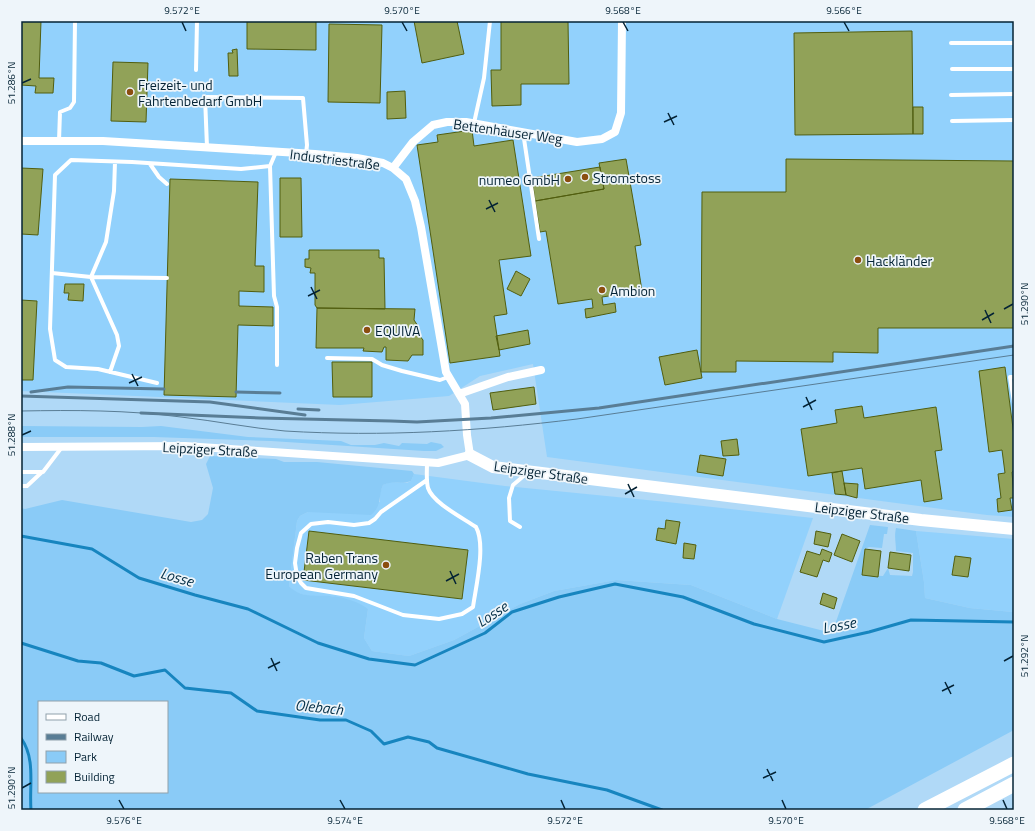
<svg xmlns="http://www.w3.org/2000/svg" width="1035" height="831" viewBox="0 0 1035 831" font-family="'Titillium Web',sans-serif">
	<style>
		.built { fill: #92d1fc }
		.green { fill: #8acbf7; fill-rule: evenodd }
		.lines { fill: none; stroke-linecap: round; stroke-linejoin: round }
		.stream { stroke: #1785bf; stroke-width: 3 }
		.building { fill: #91a258; stroke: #515e0f }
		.lane { stroke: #fff; stroke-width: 4 }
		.street { stroke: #fff; stroke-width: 8 }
		.secondary { stroke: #fff; stroke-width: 12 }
		.highway { stroke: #fff; stroke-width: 15 }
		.tram { stroke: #597d95; stroke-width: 1 }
		.rail { stroke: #597d95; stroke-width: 3 }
		.ticks { fill: none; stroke: #042335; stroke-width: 1.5 }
		.poi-dot { fill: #8b4e10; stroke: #eef5fa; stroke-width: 1.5 }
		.labels { text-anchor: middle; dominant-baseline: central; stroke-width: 3.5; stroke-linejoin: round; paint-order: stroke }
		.poi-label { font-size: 14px; fill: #042335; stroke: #eef5fa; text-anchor: start }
		.street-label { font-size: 14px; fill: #042335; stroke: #eef5fa }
		.water-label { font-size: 15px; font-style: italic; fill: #032e46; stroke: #eef5fa }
		.neatline { fill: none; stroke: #042335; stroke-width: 1.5 }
		.ticks-label { font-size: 10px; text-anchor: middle; fill: #042335 }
	</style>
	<rect width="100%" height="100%" fill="#b0d9f7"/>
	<path class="built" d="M 21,21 L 1014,21 L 1014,517 L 987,515 L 547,457 L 533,364 L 480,376 L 449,396 L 340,405 L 21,391 Z
		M 414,474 L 505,486 L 667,502 L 813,518 L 777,619 L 691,585 L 616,580 L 554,591 L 520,604 L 454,640 L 409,656 L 372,651 L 364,638 L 368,609 L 332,596 L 308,596 L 295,592 L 289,586 L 297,521 L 300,516 L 308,512 L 380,502 L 380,493 L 383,485 L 390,482 L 407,483 L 411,481 Z
		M 916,531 L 1014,539 L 1013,612 L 970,608 L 925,598 L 924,582 Z"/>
	<path class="green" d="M 21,426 L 142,427 L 161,426 L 248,437 L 341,441 L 351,445 L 375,445 L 384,443 L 399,446 L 402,443 L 427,444 L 431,442 L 441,444 L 444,447 L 436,451 L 424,451 L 271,441 L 154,437 L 21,437 Z
		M 210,456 L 276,459 L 284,462 L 317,462 L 412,471 L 414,474 L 411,481 C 400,485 394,480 383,485 C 378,497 382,506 371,515 L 308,512 L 300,516 L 297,521 L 289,586 C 300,598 315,595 330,596 C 343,597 358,601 368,609 L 364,638 L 372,651 L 409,656 L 454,640 L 520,604 L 554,591 L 616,580 L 691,585 L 777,619 L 832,633 L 870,525 L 888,527 L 887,534 L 884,534 L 882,548 L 869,547 L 865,549 L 862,575 L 883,576 L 888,568 L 890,575 L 912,576 L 913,572 L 913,553 L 896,551 C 896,542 894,537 896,528 L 916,531 L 924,582 L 925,598 L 970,608 L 1013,612 L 1014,597 L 1014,730 L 865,810 L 21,810 L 21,508 L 25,509 L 62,500 L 191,522 L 202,520 L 208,514 L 213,488 L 206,464 ZM 39,702 L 167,702 L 167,792 L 39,792 Z"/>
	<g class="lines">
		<path class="stream" d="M 21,536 L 92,549 L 139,578 L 195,595 L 248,609 L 318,643 L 369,659 L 415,665 L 485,633 L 512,612 L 559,597 L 615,584 L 683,597 L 754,624 L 824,642 L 869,632 L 911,620 L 1014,622
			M 21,643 L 78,661 L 101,663 L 134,676 L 165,670 L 185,688 L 231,693 L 257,711 L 320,720 L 346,720 L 371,731 L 384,744 L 408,737 L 429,742 L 437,748 L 528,774 L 607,790 L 662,810
			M 21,738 C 36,759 29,786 31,810"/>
	</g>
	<path class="building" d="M 21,21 L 41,21 L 39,78 L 54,78 L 53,93 L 35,93 L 36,86 L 21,85 Z
		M 247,21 L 316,21 L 316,50 L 247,49 Z
		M 414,21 L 457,21 L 464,54 L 422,63 Z
		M 501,21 L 568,21 L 569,84 L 521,84 L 521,105 L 492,106 L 491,70 L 501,70 Z
		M 329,24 L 382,25 L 380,103 L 328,102 Z
		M 912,31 L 913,134 L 795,135 L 794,33 Z
		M 237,49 L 238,76 L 229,76 L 228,53 L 233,53 L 232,50 Z
		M 113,62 L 148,63 L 146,122 L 111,121 Z
		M 405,91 L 406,118 L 387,119 L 387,92 Z
		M 913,107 L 923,107 L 923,134 L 913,134 Z
		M 472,130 L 474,146 L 513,140 L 531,256 L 499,260 L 507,314 L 494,316 L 500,356 L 450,363 L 417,145 L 438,142 L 437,135 Z
		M 626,159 L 641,245 L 635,246 L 642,291 L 602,297 L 603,305 L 615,303 L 616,312 L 586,318 L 585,309 L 593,308 L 592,299 L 558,304 L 546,231 L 540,232 L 535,201 L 604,189 L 599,163 Z
		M 786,159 L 1014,161 L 1014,328 L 878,328 L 878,353 L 833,352 L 833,362 L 736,361 L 736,372 L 701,372 L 702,192 L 786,192 Z
		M 600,167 L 604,189 L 535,201 L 532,178 Z
		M 21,168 L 43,169 L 38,235 L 21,234 Z
		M 280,178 L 301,178 L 302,237 L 280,237 Z
		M 170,179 L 258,182 L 255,266 L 264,266 L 264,292 L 239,291 L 239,306 L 273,307 L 273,326 L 238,325 L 236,397 L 164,395 Z
		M 309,250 L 379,250 L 379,258 L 384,258 L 385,309 L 317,308 L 315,305 L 315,273 L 310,273 L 311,268 L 305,267 L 305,259 L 309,259 Z
		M 516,271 L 530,279 L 521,296 L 507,289 Z
		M 65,284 L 84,284 L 83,301 L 68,300 L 69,293 L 64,293 Z
		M 21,300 L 37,301 L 33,380 L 21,380 Z
		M 317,308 L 415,309 L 414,320 L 418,326 L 419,335 L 423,340 L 423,355 L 412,355 L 408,361 L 386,360 L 386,347 L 384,347 L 382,352 L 363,351 L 364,348 L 316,348 Z
		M 528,330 L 530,344 L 499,350 L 496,336 Z
		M 697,350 L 702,378 L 665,385 L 659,357 Z
		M 332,362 L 372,362 L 372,397 L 333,397 Z
		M 1005,367 L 1014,436 L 1014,471 L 1012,472 L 1014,498 L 1010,498 L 1012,510 L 998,512 L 997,499 L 1001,498 L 998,474 L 1005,473 L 1002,450 L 989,452 L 979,371 Z
		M 534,387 L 536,404 L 493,410 L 490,393 Z
		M 862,406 L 864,418 L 936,407 L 942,450 L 935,451 L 942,499 L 924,502 L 921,480 L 865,489 L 862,468 L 808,476 L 801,429 L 837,423 L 835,410 Z
		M 737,439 L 739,455 L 723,456 L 721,441 Z
		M 700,455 L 726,459 L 723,476 L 697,472 Z
		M 842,471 L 846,495 L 835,494 L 832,473 Z
		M 844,483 L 858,484 L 857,498 L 846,495 Z
		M 666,520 L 680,522 L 676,544 L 656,540 L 658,528 L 665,529 Z
		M 309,531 L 468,550 L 462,599 L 303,580 Z
		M 816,531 L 831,534 L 828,547 L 814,544 Z
		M 842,534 L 860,541 L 852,562 L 834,555 Z
		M 684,543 L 696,545 L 694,559 L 683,558 Z
		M 822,549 L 832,553 L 829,562 L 823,560 L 817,577 L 800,572 L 807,551 L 820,555 Z
		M 865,549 L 881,551 L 878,577 L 862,575 Z
		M 890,552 L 911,555 L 909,571 L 888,568 Z
		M 955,556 L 971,558 L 968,577 L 952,575 Z
		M 823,593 L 837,598 L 834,609 L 820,604 Z"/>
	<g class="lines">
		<path class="lane" d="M 951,43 L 1014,43
			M 952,69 L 1014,69
			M 196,70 L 197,21
			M 951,95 L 1014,94
			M 952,121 L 1014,120
			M 474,123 L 484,78 L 490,21
			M 523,132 L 539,239
			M 59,141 L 60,112 L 70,108 L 74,102 L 75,21
			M 207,147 L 205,97 L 303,98 L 307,145 L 306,154
			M 276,152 L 270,166 L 274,296 L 277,307 L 277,365
			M 150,164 L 159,177 L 167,184
			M 52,273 L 91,277 L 167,278
			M 327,358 L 372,359 L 382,365 L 402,371 L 440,380 L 448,377
			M 110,372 L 119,346 L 117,335 L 91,277 L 106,242 L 114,191 L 115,162
			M 1014,377 L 1010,377 L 1014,402
			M 157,383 L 98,369 L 66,367 L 55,360 L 50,329 L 55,175 L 71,160 L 132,162 L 241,169 L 270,166
			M 427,463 C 427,471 426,480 428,488 C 433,503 463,518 476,527 C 486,545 476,586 473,607 L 462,614 L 439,619 L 403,615 L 354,596 L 306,588 L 301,583 L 297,576 L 295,563 L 297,548 L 301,533 L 311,524 L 328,522 L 354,525 L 369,523 L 375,519 L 381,512 L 427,480
			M 21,472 L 43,472 L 62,447
			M 21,486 L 27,486 L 42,472
			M 520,527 L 510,521 L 509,498 L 513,485 L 526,474"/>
		<path class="street" d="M 21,141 L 103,141 L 315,154 L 357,158 L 383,163 L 393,168 L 406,179 L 415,201 L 421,227 L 446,372 L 465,404 L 467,435 L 470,455 L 438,463 L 185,446 L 21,447
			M 393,168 L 413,142 L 433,125 L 447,122 L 466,122 L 577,142 L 602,139 L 615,132 L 621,113 L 622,21
			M 459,394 L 508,377 L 541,370"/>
		<path class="secondary" d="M 470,455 L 493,467 L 921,520 L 1014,529"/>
		<path class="highway" d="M 925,810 L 1014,764
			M 965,810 L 1014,784"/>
		<path class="tram" d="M 21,411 C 74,410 128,410 181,417 C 216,421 250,428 285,431 C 383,437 480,431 577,419 L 1014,355"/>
		<path class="rail" d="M 31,392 L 68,387 L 164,389
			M 236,392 L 280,393
			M 21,396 L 210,402 L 305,415
			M 298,409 L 319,410
			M 141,413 L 260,418 L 391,421 L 417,422 L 491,418 L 599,408 L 1014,346"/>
	</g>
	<path class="ticks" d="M 182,22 L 186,31M 402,22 L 407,31M 623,22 L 628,31M 844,22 L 849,31M 22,83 L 31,79M 668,113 L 674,125M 664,122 L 677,116M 489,200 L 495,212M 486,209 L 498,203M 311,287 L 317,299M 308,296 L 320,290M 1004,309 L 1013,304M 985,310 L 991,323M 982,320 L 994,313M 132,374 L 138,386M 129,383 L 142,377M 806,397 L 812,410M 803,407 L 816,400M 22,435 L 31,431M 628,484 L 634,497M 625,494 L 637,487M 450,571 L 456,584M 446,581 L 459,574M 271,658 L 277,671M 1004,661 L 1013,656M 268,668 L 280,662M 945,682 L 951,694M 942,691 L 954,685M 767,769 L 773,781M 763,778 L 776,772M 22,788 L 31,783M 119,800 L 124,809M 340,800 L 345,809M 561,800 L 565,809M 782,800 L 786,809M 1003,800 L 1007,809"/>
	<g class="poi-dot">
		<circle cx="130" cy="92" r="4"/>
		<circle cx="585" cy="177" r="4"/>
		<circle cx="568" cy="179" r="4"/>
		<circle cx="858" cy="260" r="4"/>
		<circle cx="602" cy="290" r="4"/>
		<circle cx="367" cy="330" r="4"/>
		<circle cx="386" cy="565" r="4"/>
	</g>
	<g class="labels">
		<g class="poi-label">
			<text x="138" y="84">Freizeit- und<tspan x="138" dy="16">Fahrtenbedarf GmbH</tspan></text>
			<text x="593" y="177">Stromstoss</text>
			<text x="560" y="179" text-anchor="end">numeo GmbH</text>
			<text x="866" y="260">Hackländer</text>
			<text x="610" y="290">Ambion</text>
			<text x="375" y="330">EQUIVA</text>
			<text x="378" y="557" text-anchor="end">Raben Trans<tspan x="378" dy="16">European Germany</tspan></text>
		</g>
		<g class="street-label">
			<text transform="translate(508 131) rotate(8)">Bettenhäuser Weg</text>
			<text transform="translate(335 159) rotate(7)">Industriestraße</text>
			<text transform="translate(210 449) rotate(3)">Leipziger Straße</text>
			<text transform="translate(541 472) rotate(8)">Leipziger Straße</text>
			<text transform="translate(862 512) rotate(7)">Leipziger Straße</text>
		</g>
		<g class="water-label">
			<text transform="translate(177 577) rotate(16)">Losse</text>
			<text transform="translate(492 614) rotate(-33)">Losse</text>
			<text transform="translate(839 625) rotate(-11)">Losse</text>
			<text transform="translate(319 707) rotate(6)">Olebach</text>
		</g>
	</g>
	<rect width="1035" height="831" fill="none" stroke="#eef5fa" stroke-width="44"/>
	<rect x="38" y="701" width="130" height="92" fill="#eef5fa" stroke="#90a1ab"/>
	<rect x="46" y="714" width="20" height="6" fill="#ffffff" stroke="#90a1ab"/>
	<text x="74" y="721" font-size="12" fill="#042335">Road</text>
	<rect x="46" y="734" width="20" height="6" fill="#597d95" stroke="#90a1ab"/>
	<text x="74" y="741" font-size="12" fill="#042335">Railway</text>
	<rect x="46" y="751" width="20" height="12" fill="#8acbf7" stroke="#90a1ab"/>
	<text x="74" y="761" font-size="12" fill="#042335">Park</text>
	<rect x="46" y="771" width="20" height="12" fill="#91a258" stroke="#90a1ab"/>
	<text x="74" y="781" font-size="12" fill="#042335">Building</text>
	<rect x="22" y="22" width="991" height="787" class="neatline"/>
	<g class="ticks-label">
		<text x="182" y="14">9.572°E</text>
		<text x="402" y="14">9.570°E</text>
		<text x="623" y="14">9.568°E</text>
		<text x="844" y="14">9.566°E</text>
		<text transform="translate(11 83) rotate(-90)" y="4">51.286°N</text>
		<text transform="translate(1024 304) rotate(-90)" y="4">51.290°N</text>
		<text transform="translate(11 435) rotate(-90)" y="4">51.288°N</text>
		<text transform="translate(1024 656) rotate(-90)" y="4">51.292°N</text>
		<text transform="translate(11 788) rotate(-90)" y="4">51.290°N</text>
		<text x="124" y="824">9.576°E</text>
		<text x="345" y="824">9.574°E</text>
		<text x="565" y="824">9.572°E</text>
		<text x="786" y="824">9.570°E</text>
		<text x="1007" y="824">9.568°E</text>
	</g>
</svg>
